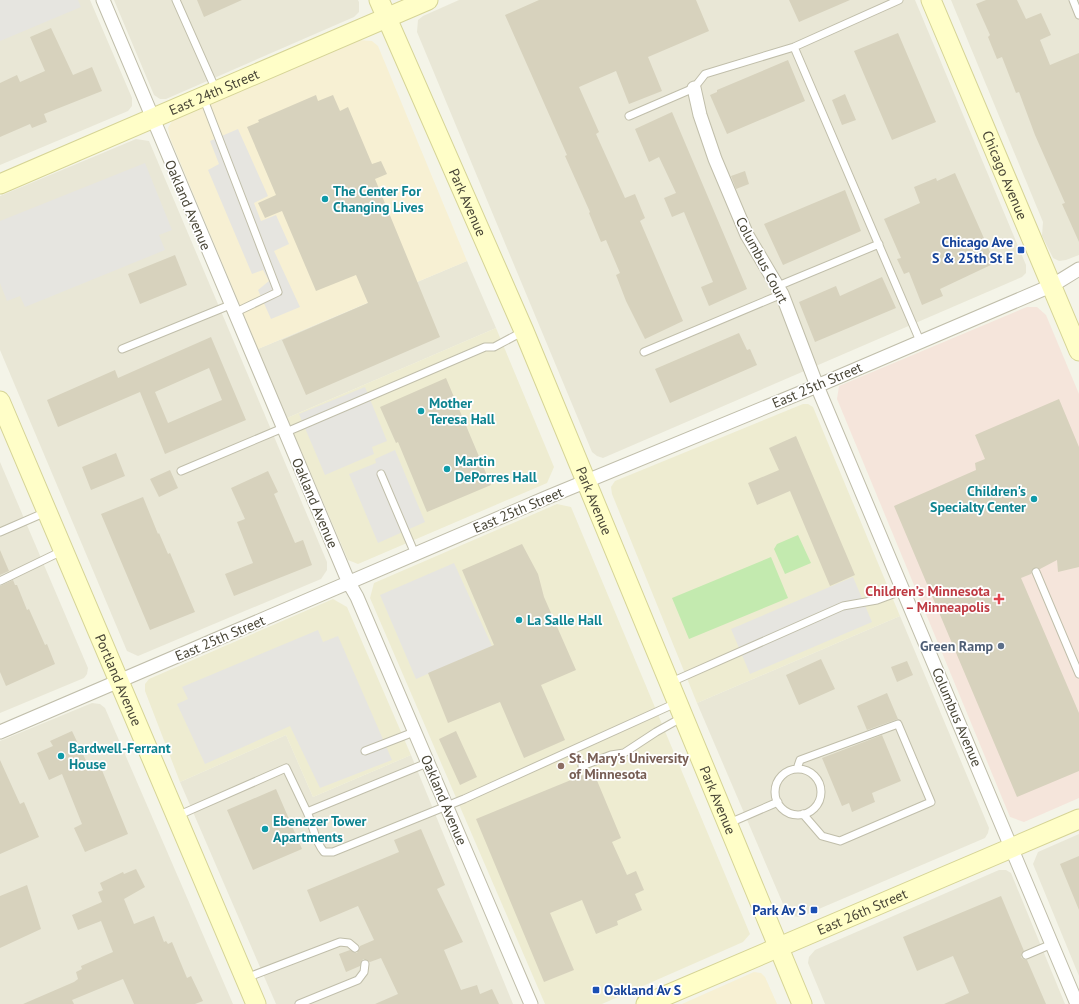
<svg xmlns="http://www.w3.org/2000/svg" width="1079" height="1004" viewBox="0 0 1079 1004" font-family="'PT Sans',sans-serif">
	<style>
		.residential { fill: #e9e7d6 }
		.commercial { fill: #f7f0d3 }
		.education { fill: #eeecd1 }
		.medical { fill: #f5e5db }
		.green { fill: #c3eaaf }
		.parking { fill: #e6e5e0 }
		.building { fill: #d7d2bd; fill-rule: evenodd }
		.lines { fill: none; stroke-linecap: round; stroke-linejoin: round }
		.lane-casing { stroke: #c0beaa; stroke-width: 9 }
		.street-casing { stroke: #c0beaa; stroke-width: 15 }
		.secondary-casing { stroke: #d6d496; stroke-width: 21 }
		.lane { stroke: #fff; stroke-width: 7 }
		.street { stroke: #fff; stroke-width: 13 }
		.secondary { stroke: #fffec8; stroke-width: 19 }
		.culture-dot { fill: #0f9aa8; stroke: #fff; stroke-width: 1.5 }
		.transit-dot { fill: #1a4fb4; stroke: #fff; stroke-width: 1.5 }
		.health-dot { fill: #e0444e; stroke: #fff; stroke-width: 1.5 }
		.service-dot { fill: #5c6f8a; stroke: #fff; stroke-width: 1.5 }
		.education-dot { fill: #8d6e63; stroke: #fff; stroke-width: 1.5 }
		.labels { text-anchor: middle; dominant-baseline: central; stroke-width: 3.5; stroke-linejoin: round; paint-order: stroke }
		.street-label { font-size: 14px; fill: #484536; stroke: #fff }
		.culture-label { font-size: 14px; font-weight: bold; fill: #0d838f; stroke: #fff; text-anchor: start }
		.transit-label { font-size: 14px; font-weight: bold; fill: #164399; stroke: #fff; text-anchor: end }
		.health-label { font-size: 14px; font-weight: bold; fill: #be3a42; stroke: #fff; text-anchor: end }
		.service-label { font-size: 14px; font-weight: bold; fill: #4e5e75; stroke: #fff; text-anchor: end }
		.education-label { font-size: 14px; font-weight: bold; fill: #785e54; stroke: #fff; text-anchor: start }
	</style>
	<rect width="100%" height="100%" fill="#f4f4e8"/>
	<path class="residential" d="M 0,0 L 90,0 L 132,98 L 132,106 L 128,111 L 0,165 Z
		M 114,0 L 358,0 L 359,2 L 359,12 L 354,17 L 166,99 L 160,99 L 154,95 Z
		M 459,0 L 915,0 L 1026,265 L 1026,273 L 1022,277 L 603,458 L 597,456 L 592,452 L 417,32 L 418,20 L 423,16 Z
		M 951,0 L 1079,0 L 1079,255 L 1066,260 L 1059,261 L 1053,258 L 1042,236 L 1043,222 Z
		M 136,139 L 149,141 L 327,562 L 327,570 L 321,579 L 138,656 L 127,651 L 0,350 L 0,196 Z
		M 467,261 L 496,328 L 287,418 L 258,349 Z
		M 0,462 L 88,668 L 87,674 L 84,678 L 0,713 Z
		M 900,616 L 989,828 L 988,833 L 985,838 L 800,917 L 792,916 L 786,911 L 697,703 Z
		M 92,703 L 100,704 L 105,708 L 233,1004 L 0,1004 L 0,741 Z
		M 286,735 L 313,797 L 411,755 L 513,1004 L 276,1004 L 180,782 Z
		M 1079,834 L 1079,976 L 1033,864 L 1038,852 Z
		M 999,870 L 1006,870 L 1011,873 L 1065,1004 L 825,1004 L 808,963 L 809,957 L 815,950 Z"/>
	<path class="commercial" d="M 359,40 L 372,41 L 378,46 L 467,261 L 258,349 L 170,138 L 168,128 L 175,116 Z
		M 754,972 L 761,973 L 765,977 L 777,1004 L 682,1004 Z"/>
	<path class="education" d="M 496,328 L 554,467 L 547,483 L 358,564 L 348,560 L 287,418 Z
		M 803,404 L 808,404 L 813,407 L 900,616 L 697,703 L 612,494 L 611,487 L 615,481 Z
		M 557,504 L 571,507 L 750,934 L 743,942 L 602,1004 L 545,1004 L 370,598 L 374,583 Z
		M 333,599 L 347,607 L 411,755 L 313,797 L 286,735 L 180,782 L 145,691 L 145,684 L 149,679 Z"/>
	<path class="medical" d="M 1027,307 L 1037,307 L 1046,315 L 1079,394 L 1079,798 L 1024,822 L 1010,817 L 837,399 L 839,386 Z"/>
	<path class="green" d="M 798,535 L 811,563 L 785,574 L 774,549 L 777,544 Z
		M 771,557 L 788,598 L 689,639 L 672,598 Z"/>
	<path class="parking" d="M 0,0 L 78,0 L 81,7 L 0,41 Z
		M 238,129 L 268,196 L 254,203 L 261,221 L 276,215 L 289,244 L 274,251 L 300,307 L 271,319 L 258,290 L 269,281 L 263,270 L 252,274 L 208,170 L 219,164 L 210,141 Z
		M 145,163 L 172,230 L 159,235 L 165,250 L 25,307 L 20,296 L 7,301 L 0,283 L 0,221 Z
		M 365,387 L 387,441 L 372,447 L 374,454 L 325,475 L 299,414 Z
		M 395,450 L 425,522 L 378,543 L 349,474 L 376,463 L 375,459 Z
		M 454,563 L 492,646 L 416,679 L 380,595 Z
		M 853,577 L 872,622 L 750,674 L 731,629 Z
		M 318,630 L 323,642 L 338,636 L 392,760 L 320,788 L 290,726 L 205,764 L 177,704 L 188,699 L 182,687 Z"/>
	<path class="building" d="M 197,0 L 242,0 L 204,17 Z
		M 539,0 L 696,0 L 709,31 L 648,57 L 662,91 L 629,104 L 616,71 L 579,87 L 599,132 L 596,134 L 625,198 L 635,194 L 645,218 L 640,221 L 683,321 L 645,339 L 626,301 L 616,275 L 620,273 L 606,240 L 601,242 L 589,213 L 590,212 L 565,156 L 567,155 L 505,15 Z
		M 789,0 L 850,0 L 799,22 Z
		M 986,0 L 1017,0 L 1026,19 L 1041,13 L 1051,35 L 1040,40 L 1050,65 L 1079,53 L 1079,242 L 1062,204 L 1065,203 L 1035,135 L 1019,92 L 1016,93 L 1002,57 L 997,59 L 988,37 L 990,35 L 976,4 Z
		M 51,28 L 73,75 L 92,67 L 102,91 L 44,114 L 47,122 L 32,128 L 30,124 L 0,137 L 0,83 L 17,75 L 20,82 L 45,71 L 30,37 Z
		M 898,33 L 936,122 L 892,140 L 854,51 Z
		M 788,60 L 805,101 L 727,134 L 710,95 L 717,92 L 717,90 Z
		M 845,94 L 856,120 L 842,125 L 832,100 Z
		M 316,95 L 318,101 L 333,95 L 340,111 L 348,107 L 372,164 L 381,161 L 387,174 L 375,179 L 440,337 L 306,395 L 282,340 L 368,303 L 356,275 L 316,291 L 282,211 L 265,218 L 258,203 L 276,195 L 247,127 L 259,122 L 258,120 Z
		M 672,112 L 747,289 L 709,306 L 701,287 L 713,282 L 684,212 L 672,217 L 664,198 L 676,193 L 659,157 L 649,162 L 635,129 Z
		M 745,171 L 749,184 L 736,189 L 731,176 Z
		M 955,173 L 995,263 L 940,289 L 943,296 L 922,305 L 909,272 L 904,274 L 897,259 L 901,258 L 884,219 L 920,203 L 914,187 L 936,178 L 937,181 Z
		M 845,190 L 861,231 L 783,265 L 764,224 Z
		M 175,255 L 187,285 L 140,304 L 128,274 Z
		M 882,277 L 896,308 L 815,342 L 799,302 L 836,286 L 840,296 Z
		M 739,333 L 747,350 L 750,349 L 757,365 L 670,403 L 655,369 Z
		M 211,337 L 246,420 L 165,454 L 140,392 L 58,427 L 47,400 L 115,370 L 118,378 ZM 209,368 L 222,400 L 168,423 L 155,392 Z
		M 446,378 L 491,485 L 427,512 L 398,442 L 396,443 L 380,407 Z
		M 1059,399 L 1079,447 L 1079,567 L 1058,572 L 1057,560 L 1040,569 L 1034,568 L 1031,574 L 1021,578 L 1079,713 L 1079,771 L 1017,797 L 894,506 L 976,470 L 975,463 L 985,459 L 975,435 Z
		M 796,436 L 855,575 L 830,586 L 790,491 L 757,505 L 748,483 L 779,470 L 769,448 Z
		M 116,453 L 125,476 L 91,490 L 82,467 Z
		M 170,470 L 178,488 L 159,497 L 150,479 Z
		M 268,471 L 278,492 L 274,494 L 295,543 L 303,540 L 312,565 L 234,596 L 225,574 L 253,563 L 237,522 L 245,519 L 231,488 Z
		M 143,497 L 158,534 L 159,533 L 168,554 L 170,553 L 195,612 L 150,630 L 101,514 Z
		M 522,544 L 538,574 L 544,597 L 576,670 L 541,685 L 565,740 L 524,758 L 500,702 L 448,723 L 428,673 L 494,645 L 462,570 Z
		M 0,550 L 9,571 L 0,575 Z
		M 13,580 L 15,585 L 17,585 L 27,610 L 29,609 L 45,645 L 47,644 L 55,664 L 6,686 L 0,672 L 0,586 Z
		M 821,659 L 835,689 L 799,705 L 786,675 Z
		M 907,661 L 913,675 L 897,682 L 891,667 Z
		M 887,693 L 898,719 L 867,730 L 857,706 Z
		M 72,731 L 89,767 L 99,763 L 128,834 L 85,852 L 74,828 L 82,824 L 62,774 L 49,780 L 37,753 L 53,746 L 50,741 Z
		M 456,731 L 477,777 L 460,785 L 439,739 Z
		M 882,735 L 901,781 L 872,793 L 875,802 L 852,812 L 849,803 L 842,806 L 822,758 Z
		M 0,760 L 20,804 L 24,802 L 39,837 L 0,854 Z
		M 593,771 L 621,838 L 612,842 L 627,875 L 636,871 L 644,890 L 635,894 L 642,910 L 617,921 L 618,925 L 596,934 L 582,900 L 550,913 L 574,970 L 544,982 L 476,819 Z
		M 276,789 L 302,849 L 253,870 L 227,810 Z
		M 421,829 L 445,885 L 437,889 L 463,942 L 444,950 L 461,990 L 477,985 L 480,994 L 492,989 L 499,1004 L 375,1004 L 398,994 L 381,958 L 370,962 L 363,959 L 360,966 L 346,972 L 339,954 L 350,950 L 357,953 L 360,946 L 374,940 L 358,906 L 320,922 L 307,890 L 399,852 L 394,840 Z
		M 1079,856 L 1079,910 L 1060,864 Z
		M 136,869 L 145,887 L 124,899 L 134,924 L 154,916 L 164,942 L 166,941 L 168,944 L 172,942 L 187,978 L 191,976 L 203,1001 L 195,1004 L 134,1004 L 123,979 L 72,1000 L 74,1004 L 23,1004 L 74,982 L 78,979 L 76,972 L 82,969 L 81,966 L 113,952 L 101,921 L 78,930 L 72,915 L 102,902 L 98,892 L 103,890 L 100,883 L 123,872 L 124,874 Z
		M 27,885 L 41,929 L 0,948 L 0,896 Z
		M 1001,896 L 1024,951 L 1021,957 L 1023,959 L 1027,960 L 1046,1004 L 944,1004 L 969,993 L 953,956 L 917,971 L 903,937 Z"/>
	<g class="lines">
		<g class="lane-casing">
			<path id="lane" d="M 176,0 L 216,90
				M 1073,0 L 1079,15
				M 794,47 L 920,341
				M 203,97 L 278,292 L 234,313
				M 629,116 L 694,88 L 705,74 L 794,47 L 899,0
				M 778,286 L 879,244
				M 122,349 L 230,305
				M 644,352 L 782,294
				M 284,433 L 485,347 L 494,347 L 524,331
				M 181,471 L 283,428
				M 381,474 L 415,554
				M 0,532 L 46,512
				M 1036,572 L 1079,674
				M 0,581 L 62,551
				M 669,683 L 843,606 L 877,600 L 904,590
				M 365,751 L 414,732
				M 427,763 L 307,812 C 314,827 314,840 324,852 L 333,852 L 464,799 L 676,703
				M 582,766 L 611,755 L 624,753 L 656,732 L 683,717
				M 797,769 L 800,760 L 898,724 L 931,802 L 840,841 L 822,836 L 803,814
				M775 792a23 23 0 1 1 46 0a23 23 0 1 1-46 0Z
				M 177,816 L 286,768 L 307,812
				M 727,824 L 778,802
				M 1026,955 L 1052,944
				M 246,978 L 340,942 L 349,943 L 355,948
				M 299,1004 L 358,980 L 364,972 L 365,964"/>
		</g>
		<g class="street-casing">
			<path id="street" d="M 103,0 L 349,583 L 357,597 L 531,1004
				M 694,88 L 700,115 L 715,159 L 747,235 L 782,294 L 817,386 L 1077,1004
				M 0,732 L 548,497 L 817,386 L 1053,285 L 1079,269"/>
		</g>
		<g class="secondary-casing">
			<g id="secondary">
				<path id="s1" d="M 379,0 L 524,331 L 802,1004"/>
				<path id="s2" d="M 931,0 L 1079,351"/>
				<path id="s3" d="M 0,184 L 428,0"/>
				<path id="s4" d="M 0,401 L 256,1004"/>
				<path id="s5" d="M 646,1004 L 1079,819"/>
			</g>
		</g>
		<use href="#lane" class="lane"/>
		<use href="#street" class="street"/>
		<use href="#secondary" class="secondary"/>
	</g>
	<g class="culture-dot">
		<circle cx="325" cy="199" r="4"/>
		<circle cx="421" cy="411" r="4"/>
		<circle cx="447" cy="469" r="4"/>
		<circle cx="1034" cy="499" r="4"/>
		<circle cx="519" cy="620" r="4"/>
		<circle cx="61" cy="756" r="4"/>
		<circle cx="265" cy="829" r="4"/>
	</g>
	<g class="transit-dot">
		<rect x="1017" y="246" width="8" height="8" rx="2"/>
		<rect x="810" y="906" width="8" height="8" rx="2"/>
		<rect x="592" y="986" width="8" height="8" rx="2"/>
	</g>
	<path class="health-dot" d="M997 593h4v4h4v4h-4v4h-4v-4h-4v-4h4z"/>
	<circle class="service-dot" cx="1001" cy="646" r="4"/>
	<circle class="education-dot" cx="561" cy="766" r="4"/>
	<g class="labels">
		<g class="street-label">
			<text stroke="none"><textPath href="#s3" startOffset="233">East 24th Street</textPath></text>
			<text stroke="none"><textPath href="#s2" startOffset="190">Chicago Avenue</textPath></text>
			<text stroke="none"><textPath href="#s1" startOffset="221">Park Avenue</textPath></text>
			<text transform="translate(188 205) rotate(67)">Oakland Avenue</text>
			<text transform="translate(762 260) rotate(62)">Columbus Court</text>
			<text transform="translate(817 385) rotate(-23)">East 25th Street</text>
			<text stroke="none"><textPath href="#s1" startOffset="545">Park Avenue</textPath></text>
			<text transform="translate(315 503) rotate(67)">Oakland Avenue</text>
			<text transform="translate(518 510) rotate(-23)">East 25th Street</text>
			<text transform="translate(220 638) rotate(-23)">East 25th Street</text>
			<text stroke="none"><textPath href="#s4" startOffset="303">Portland Avenue</textPath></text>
			<text transform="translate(957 717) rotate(67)">Columbus Avenue</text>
			<text transform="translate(444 800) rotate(67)">Oakland Avenue</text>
			<text stroke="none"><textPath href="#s1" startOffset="869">Park Avenue</textPath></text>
			<text stroke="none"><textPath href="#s5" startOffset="235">East 26th Street</textPath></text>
		</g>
		<g class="culture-label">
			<text x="333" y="191">The Center For<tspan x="333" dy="16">Changing Lives</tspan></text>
			<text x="429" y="403">Mother<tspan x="429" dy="16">Teresa Hall</tspan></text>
			<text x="455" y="461">Martin<tspan x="455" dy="16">DePorres Hall</tspan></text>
			<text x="1026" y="491" text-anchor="end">Children's<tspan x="1026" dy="16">Specialty Center</tspan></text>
			<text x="527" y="620">La Salle Hall</text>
			<text x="69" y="748">Bardwell-Ferrant<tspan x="69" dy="16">House</tspan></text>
			<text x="273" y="821">Ebenezer Tower<tspan x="273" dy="16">Apartments</tspan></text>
		</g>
		<g class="transit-label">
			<text x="1013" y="242">Chicago Ave<tspan x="1013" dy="16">S &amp; 25th St E</tspan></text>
			<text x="806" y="910">Park Av S</text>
			<text x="604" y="990" text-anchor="start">Oakland Av S</text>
		</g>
		<g class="health-label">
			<text x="990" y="591">Children’s Minnesota<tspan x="990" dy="16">– Minneapolis</tspan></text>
		</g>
		<g class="service-label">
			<text x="993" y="646">Green Ramp</text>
		</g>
		<g class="education-label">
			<text x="569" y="758">St. Mary's University<tspan x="569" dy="16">of Minnesota</tspan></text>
		</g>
	</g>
</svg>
